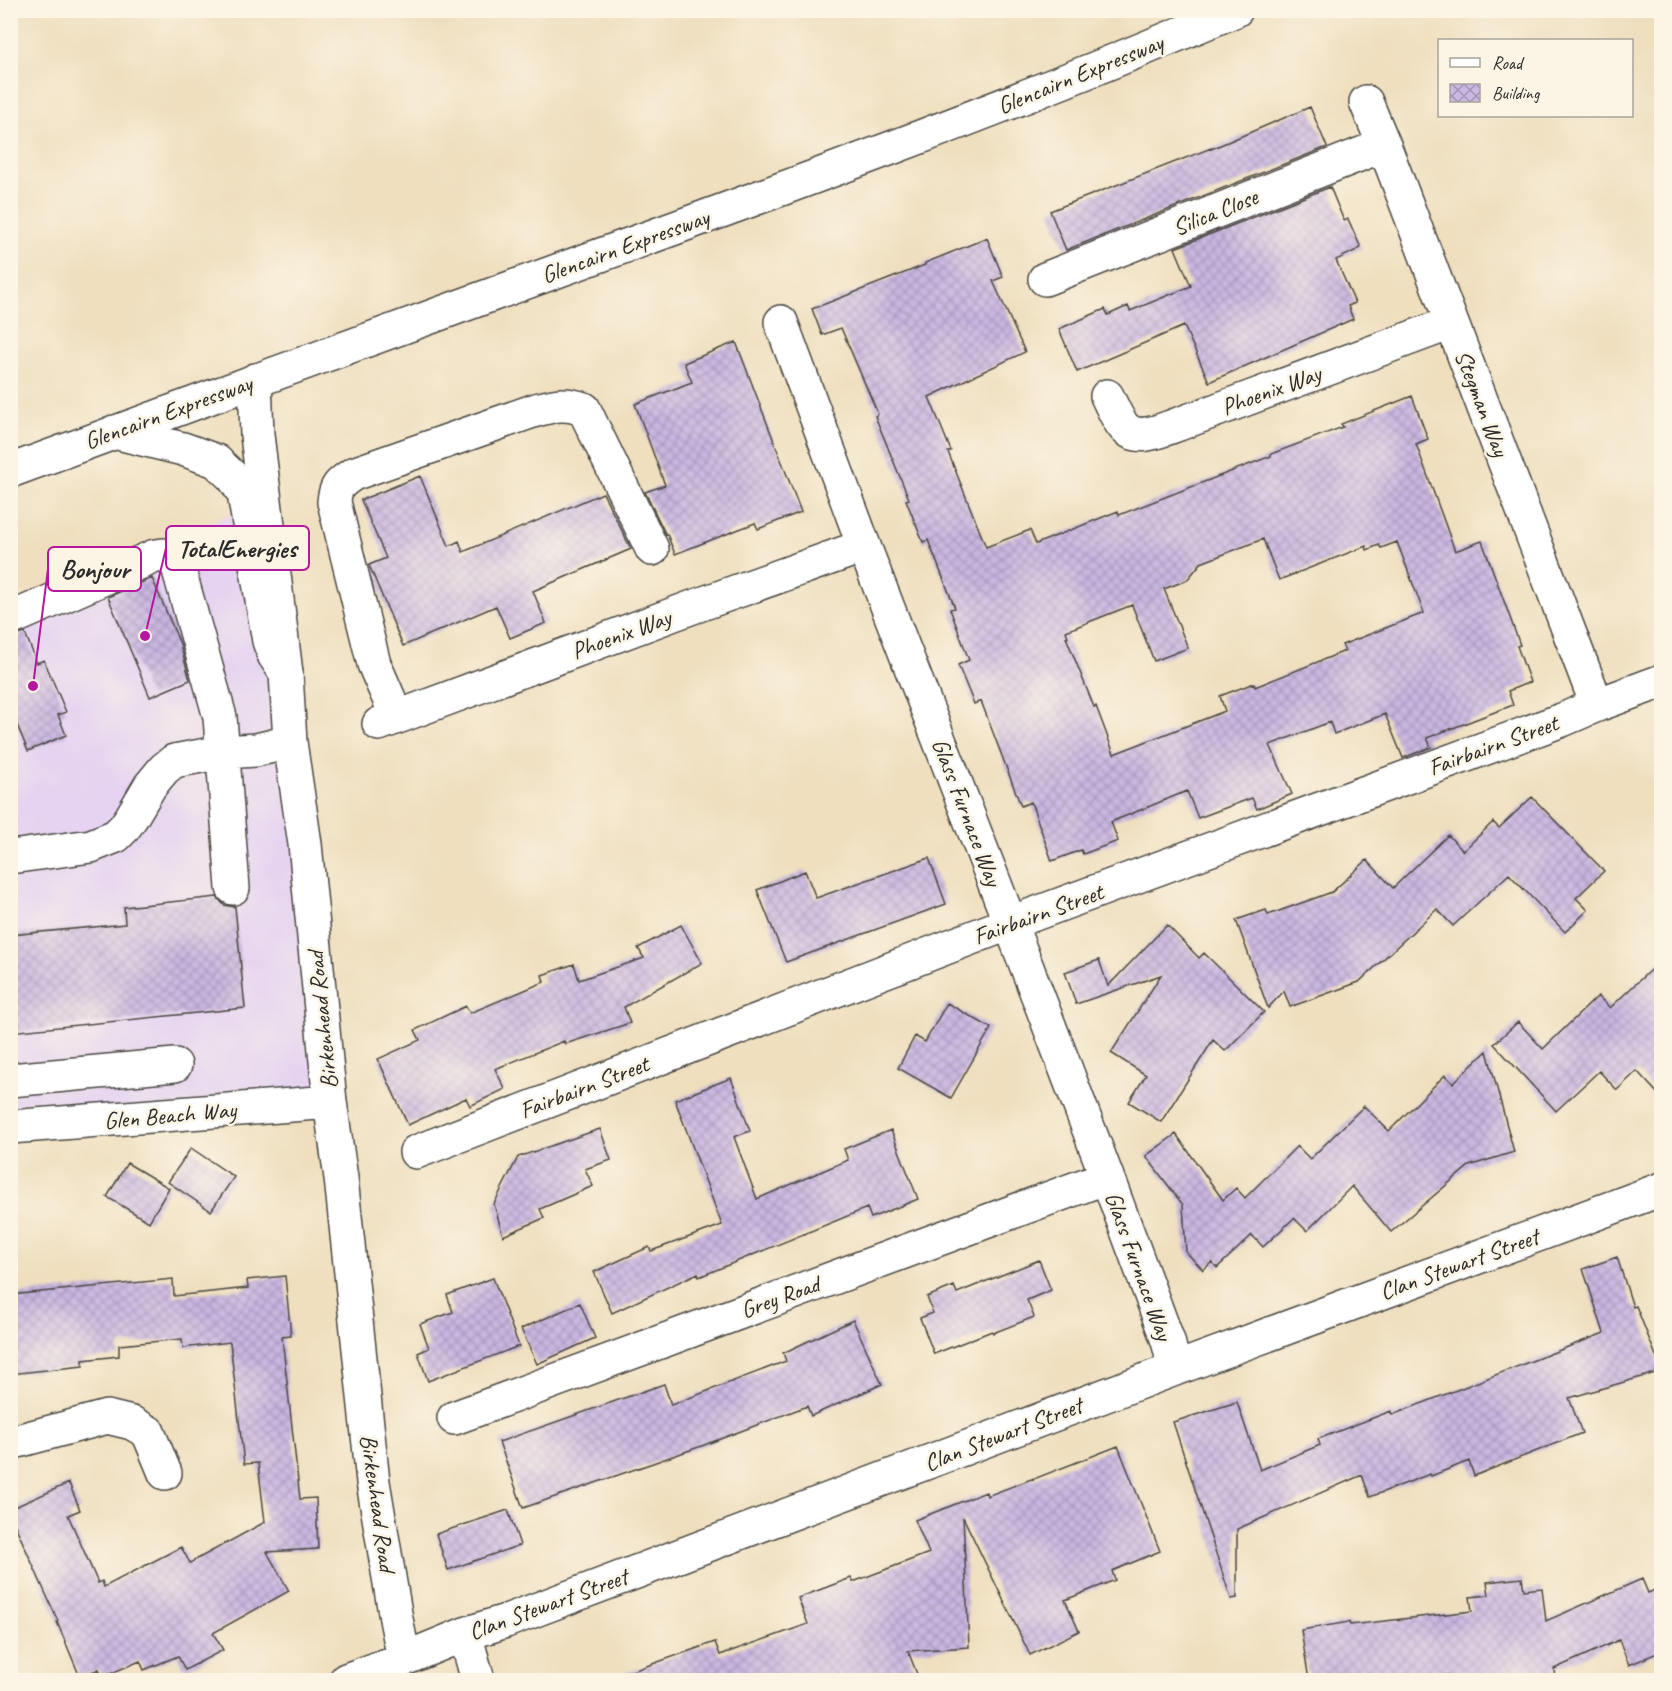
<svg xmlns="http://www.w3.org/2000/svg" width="1672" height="1691" viewBox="0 0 1672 1691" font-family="Caveat,sans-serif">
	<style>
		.built { fill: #e5d3f1 }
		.building { fill: url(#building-cross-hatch); fill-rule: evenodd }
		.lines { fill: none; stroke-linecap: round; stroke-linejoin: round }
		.minor-casing { stroke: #484641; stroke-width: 36 }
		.major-casing { stroke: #484641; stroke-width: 36 }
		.minor { stroke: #fff; stroke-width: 33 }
		.major { stroke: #fff; stroke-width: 33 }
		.labels { text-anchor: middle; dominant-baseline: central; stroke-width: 5; stroke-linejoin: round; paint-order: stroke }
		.street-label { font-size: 24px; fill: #2b2b2b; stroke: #fcf5e5 }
		.leader { fill: none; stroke: #b5179e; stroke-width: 2 }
		.callout-dot { fill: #b5179e; stroke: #fcf5e5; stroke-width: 2 }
		.callout { fill: #fcf5e5; stroke: #b5179e; stroke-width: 2 }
		.callout-label { font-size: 26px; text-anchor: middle; font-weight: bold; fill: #2b2b2b }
	</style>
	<defs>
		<pattern id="building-cross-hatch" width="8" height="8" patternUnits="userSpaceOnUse" patternTransform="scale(1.5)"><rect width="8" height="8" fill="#cab7e2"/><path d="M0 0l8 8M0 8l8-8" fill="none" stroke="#a495b7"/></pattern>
	</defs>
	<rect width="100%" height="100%" fill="#fcf5e5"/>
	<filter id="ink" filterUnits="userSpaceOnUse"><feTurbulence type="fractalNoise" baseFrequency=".0167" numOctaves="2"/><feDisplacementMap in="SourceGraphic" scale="12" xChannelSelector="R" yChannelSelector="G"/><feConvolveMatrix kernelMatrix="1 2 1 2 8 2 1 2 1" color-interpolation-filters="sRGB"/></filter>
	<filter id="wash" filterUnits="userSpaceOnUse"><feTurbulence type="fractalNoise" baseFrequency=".008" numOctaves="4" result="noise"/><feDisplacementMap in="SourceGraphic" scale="24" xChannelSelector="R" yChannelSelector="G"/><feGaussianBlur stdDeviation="1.35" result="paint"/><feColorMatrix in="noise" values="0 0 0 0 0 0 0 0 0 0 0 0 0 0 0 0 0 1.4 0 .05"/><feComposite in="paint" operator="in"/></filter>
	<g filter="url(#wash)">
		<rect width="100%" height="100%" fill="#efdfbf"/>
		<path class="built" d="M 266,500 L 330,1102 L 11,1127 L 11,604 Z"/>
		<g id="blocks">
			<path class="building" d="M 1310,107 L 1327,147 L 1066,250 L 1050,211 L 1211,148 L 1211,149 Z
				M 1330,187 L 1344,221 L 1348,219 L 1361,248 L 1336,260 L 1355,303 L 1348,306 L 1353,319 L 1209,382 L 1184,326 L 1077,372 L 1059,329 L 1105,309 L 1108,315 L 1128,306 L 1130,311 L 1191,286 L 1175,248 Z
				M 987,238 L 1003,277 L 993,281 L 1025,352 L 929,397 L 951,451 L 948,452 L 986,547 L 1030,530 L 1036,544 L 1118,511 L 1119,515 L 1271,456 L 1271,454 L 1343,427 L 1341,424 L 1412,396 L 1428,439 L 1416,444 L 1455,551 L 1482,541 L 1520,645 L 1517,646 L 1530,682 L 1508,691 L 1513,705 L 1427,738 L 1431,747 L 1403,758 L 1385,714 L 1334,734 L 1330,722 L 1270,745 L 1292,794 L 1257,809 L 1252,798 L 1198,818 L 1187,791 L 1111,822 L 1118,841 L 1083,854 L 1081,850 L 1052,861 L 1031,802 L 1021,806 L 981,701 L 974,704 L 958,665 L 969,660 L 950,609 L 955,608 L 928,540 L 923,542 L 906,500 L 909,499 L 875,416 L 878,414 L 841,328 L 822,335 L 812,309 L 925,265 L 925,263 ZM 1263,539 L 1279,580 L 1366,546 L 1367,550 L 1379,545 L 1381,548 L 1397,542 L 1424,613 L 1342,645 L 1345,651 L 1255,687 L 1254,683 L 1220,696 L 1225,711 L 1114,754 L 1096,706 L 1094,707 L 1066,637 L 1068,637 L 1066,631 L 1132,605 L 1154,661 L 1188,648 L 1164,589 L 1187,580 L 1201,563 Z
				M 736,342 L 801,512 L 758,529 L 755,523 L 675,554 L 667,534 L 666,535 L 645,492 L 665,485 L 635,404 L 692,382 L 684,363 Z
				M 420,476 L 449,546 L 459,541 L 463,552 L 603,493 L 631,549 L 533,591 L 546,623 L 510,638 L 496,606 L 403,646 L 369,565 L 386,558 L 361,500 Z
				M 152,578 L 180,644 L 190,680 L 150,697 L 108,597 Z
				M 25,633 L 37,663 L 44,660 L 66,712 L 58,715 L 66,735 L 28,751 L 10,708 L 10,637 Z
				M 1532,797 L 1604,871 L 1576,898 L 1588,910 L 1565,932 L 1509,874 L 1453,926 L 1437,909 L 1359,982 L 1290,1007 L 1284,991 L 1268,1008 L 1236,920 L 1266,910 L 1268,915 L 1332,892 L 1367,860 L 1393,888 L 1448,835 L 1463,851 L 1493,822 L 1499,828 Z
				M 929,858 L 946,904 L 786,962 L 757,890 L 805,871 L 816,898 Z
				M 217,897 L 224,905 L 235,907 L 245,1008 L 10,1032 L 10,935 L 125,924 L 124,907 Z
				M 681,925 L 702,963 L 624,1007 L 630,1023 L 565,1044 L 564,1041 L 495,1069 L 505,1089 L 470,1106 L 466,1098 L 408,1125 L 378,1059 L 420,1040 L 415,1030 L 466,1006 L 470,1013 L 544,982 L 542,975 L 574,964 L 579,980 L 644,958 L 638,948 Z
				M 1167,925 L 1199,958 L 1204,953 L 1264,1012 L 1225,1051 L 1213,1040 L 1161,1122 L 1129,1102 L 1146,1075 L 1111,1053 L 1161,975 L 1076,1004 L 1065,972 L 1099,960 L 1108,986 Z
				M 1662,959 L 1661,1097 L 1637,1071 L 1617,1090 L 1599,1071 L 1556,1111 L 1494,1044 L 1518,1022 L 1543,1049 L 1598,996 L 1610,1008 Z
				M 947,1003 L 991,1028 L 951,1098 L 898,1068 L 915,1036 L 925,1042 Z
				M 1487,1051 L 1514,1152 L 1469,1166 L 1391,1232 L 1352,1186 L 1307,1231 L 1294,1218 L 1263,1247 L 1252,1235 L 1217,1268 L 1212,1262 L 1203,1270 L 1186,1252 L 1183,1205 L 1146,1156 L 1176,1134 L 1223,1200 L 1236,1188 L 1245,1198 L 1297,1146 L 1310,1159 L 1364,1106 L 1389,1131 L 1445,1075 L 1453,1083 Z
				M 731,1078 L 750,1131 L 734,1137 L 757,1199 L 848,1160 L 844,1149 L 891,1130 L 918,1199 L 871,1218 L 867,1208 L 699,1277 L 698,1273 L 612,1313 L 594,1272 L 649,1247 L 651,1251 L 722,1225 L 675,1100 Z
				M 600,1129 L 611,1160 L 585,1169 L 593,1186 L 540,1209 L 544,1218 L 503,1236 L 494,1204 L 518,1157 Z
				M 191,1148 L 234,1177 L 211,1211 L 168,1182 Z
				M 127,1163 L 169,1188 L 149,1222 L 107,1197 Z
				M 1617,1257 L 1633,1307 L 1636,1306 L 1662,1371 L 1569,1398 L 1582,1433 L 1474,1476 L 1469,1461 L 1431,1476 L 1430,1474 L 1370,1497 L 1362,1475 L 1237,1529 L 1237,1598 L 1231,1599 L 1173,1422 L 1237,1402 L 1260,1470 L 1320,1445 L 1318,1439 L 1391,1411 L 1392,1415 L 1604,1333 L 1583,1269 Z
				M 1039,1260 L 1051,1290 L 1027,1300 L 1034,1317 L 993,1333 L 992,1331 L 934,1354 L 920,1318 L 933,1313 L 927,1297 L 954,1286 L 957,1293 Z
				M 285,1276 L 291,1336 L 282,1337 L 300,1499 L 316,1498 L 318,1549 L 267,1552 L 289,1591 L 213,1633 L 223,1650 L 185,1670 L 178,1656 L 144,1670 L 140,1661 L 102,1677 L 99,1669 L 80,1677 L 57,1622 L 58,1621 L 10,1514 L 10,1509 L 69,1483 L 80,1510 L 68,1515 L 98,1583 L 102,1581 L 104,1587 L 181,1547 L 190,1563 L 265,1522 L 258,1463 L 244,1464 L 230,1342 L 183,1348 L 182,1339 L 119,1345 L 119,1356 L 83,1360 L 83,1366 L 10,1374 L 10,1295 L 173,1279 L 174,1296 L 248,1288 L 247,1280 Z
				M 493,1278 L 519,1346 L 428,1381 L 418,1353 L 429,1348 L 420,1324 L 453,1312 L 447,1295 Z
				M 580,1303 L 595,1338 L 537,1364 L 521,1329 Z
				M 853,1320 L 882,1384 L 811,1416 L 807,1406 L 699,1447 L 523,1508 L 499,1442 L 664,1384 L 671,1405 L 786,1361 L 783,1353 Z
				M 1118,1446 L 1160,1551 L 1112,1571 L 1115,1580 L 1065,1600 L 1079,1631 L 1030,1655 L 963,1517 L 969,1647 L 908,1651 L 917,1674 L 900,1680 L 619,1680 L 618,1676 L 715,1642 L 720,1655 L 808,1624 L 798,1598 L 851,1578 L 853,1582 L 929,1553 L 915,1520 L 986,1492 L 987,1496 L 1034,1478 L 1034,1479 Z
				M 508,1510 L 520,1545 L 448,1570 L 436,1534 Z
				M 1522,1578 L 1524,1590 L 1542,1588 L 1546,1621 L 1642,1579 L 1648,1593 L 1662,1587 L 1662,1651 L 1629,1665 L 1619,1640 L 1554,1669 L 1555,1680 L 1449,1680 L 1448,1675 L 1402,1680 L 1309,1680 L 1301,1630 L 1349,1622 L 1350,1625 L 1472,1611 L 1470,1597 L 1489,1595 L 1487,1582 Z"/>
		</g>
	</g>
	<g filter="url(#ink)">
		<use href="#blocks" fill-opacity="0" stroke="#484641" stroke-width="1.5"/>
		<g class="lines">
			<g class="minor-casing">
				<path id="minor" d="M 1366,102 L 1384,145 L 1597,705
					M 1045,279 L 1384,145
					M 781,322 L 864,546 L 1010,923 L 1107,1177 L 1168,1341 L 1175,1369
					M 255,380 L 257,435 L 286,673 L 290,742 L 305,844 L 330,1102 L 341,1178 L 373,1482 L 396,1619 L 404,1659
					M 1107,396 C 1112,406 1117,419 1124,427 C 1138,443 1163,429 1179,424 L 1451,323
					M 10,619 L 155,556 L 163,555 L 177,563 L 220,717 L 233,888
					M 397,717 L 374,664 L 334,502 C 335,486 340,483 353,474 L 536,410 C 555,405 564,402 584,409 L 652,549
					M 379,724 L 690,608 L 864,546
					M 10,856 L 18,856 L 91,846 L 116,836 L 124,828 L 131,818 L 150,786 L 164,769 L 174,761 L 223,752 L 256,750 L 290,742
					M 10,1080 L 175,1065
					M 10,1127 L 330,1102
					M 416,1152 L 1010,923 L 1562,720 L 1597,705 L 1662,681
					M 454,1418 L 1107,1177
					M 10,1443 L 107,1417 L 132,1423 L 148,1432 L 165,1473
					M 465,1634 L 478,1680
					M 346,1680 L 404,1659 L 465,1634 L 506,1621 L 1175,1369 L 1662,1189"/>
			</g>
			<g class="major-casing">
				<path id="major" d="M 114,432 L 183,449 L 216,461 L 234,478 L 244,494 L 269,641 L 274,655 L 286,673
					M 10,471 C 191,404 373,338 554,272 C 783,189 1012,106 1236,10"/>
			</g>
			<use href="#minor" class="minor"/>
			<use href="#major" class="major"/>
		</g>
	</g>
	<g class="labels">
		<g class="street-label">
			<text transform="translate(1080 74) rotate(-22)">Glencairn Expressway</text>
			<text transform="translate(1215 212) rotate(-22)">Silica Close</text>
			<text transform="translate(625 246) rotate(-20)">Glencairn Expressway</text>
			<text transform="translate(1271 390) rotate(-20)">Phoenix Way</text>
			<text transform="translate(1482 403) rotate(69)">Stegman Way</text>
			<text transform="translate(168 412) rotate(-20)">Glencairn Expressway</text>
			<text transform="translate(621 634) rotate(-20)">Phoenix Way</text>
			<text transform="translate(1493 745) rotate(-20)">Fairbairn Street</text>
			<text transform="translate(967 812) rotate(69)">Glass Furnace Way</text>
			<text transform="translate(1038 914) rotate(-20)">Fairbairn Street</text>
			<text transform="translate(322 1020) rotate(-96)">Birkenhead Road</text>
			<text transform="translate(584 1087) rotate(-21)">Fairbairn Street</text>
			<text transform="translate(170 1115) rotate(-5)">Glen Beach Way</text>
			<text transform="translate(1459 1264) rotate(-20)">Clan Stewart Street</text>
			<text transform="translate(1139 1266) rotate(70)">Glass Furnace Way</text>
			<text transform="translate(780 1297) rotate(-20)">Grey Road</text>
			<text transform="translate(1003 1434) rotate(-21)">Clan Stewart Street</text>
			<text transform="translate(378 1503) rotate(82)">Birkenhead Road</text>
			<text transform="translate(548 1604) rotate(-20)">Clan Stewart Street</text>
		</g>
	</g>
	<path class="leader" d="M145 636L166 548M33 686L48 569"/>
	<g class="callout-dot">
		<circle cx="145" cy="636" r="6"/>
		<circle cx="33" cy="686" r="6"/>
	</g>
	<g class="callout">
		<rect x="166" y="526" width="143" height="44" rx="6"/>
		<rect x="48" y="547" width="93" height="44" rx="6"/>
	</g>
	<g class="callout-label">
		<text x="237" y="557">TotalEnergies</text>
		<text x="95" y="578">Bonjour</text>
	</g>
	<rect width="1672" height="1691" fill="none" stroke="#fcf5e5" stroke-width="36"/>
	<rect x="1438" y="39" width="195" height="78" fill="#fcf5e5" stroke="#a8a49b" stroke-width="1.5"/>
	<rect x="1450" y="58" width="30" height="9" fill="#ffffff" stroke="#a8a49b" stroke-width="1.5"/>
	<text x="1492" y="69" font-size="18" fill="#2b2b2b">Road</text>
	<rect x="1450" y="84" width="30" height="18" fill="url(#building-cross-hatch)" stroke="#a8a49b" stroke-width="1.5"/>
	<text x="1492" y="99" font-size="18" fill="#2b2b2b">Building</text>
</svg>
